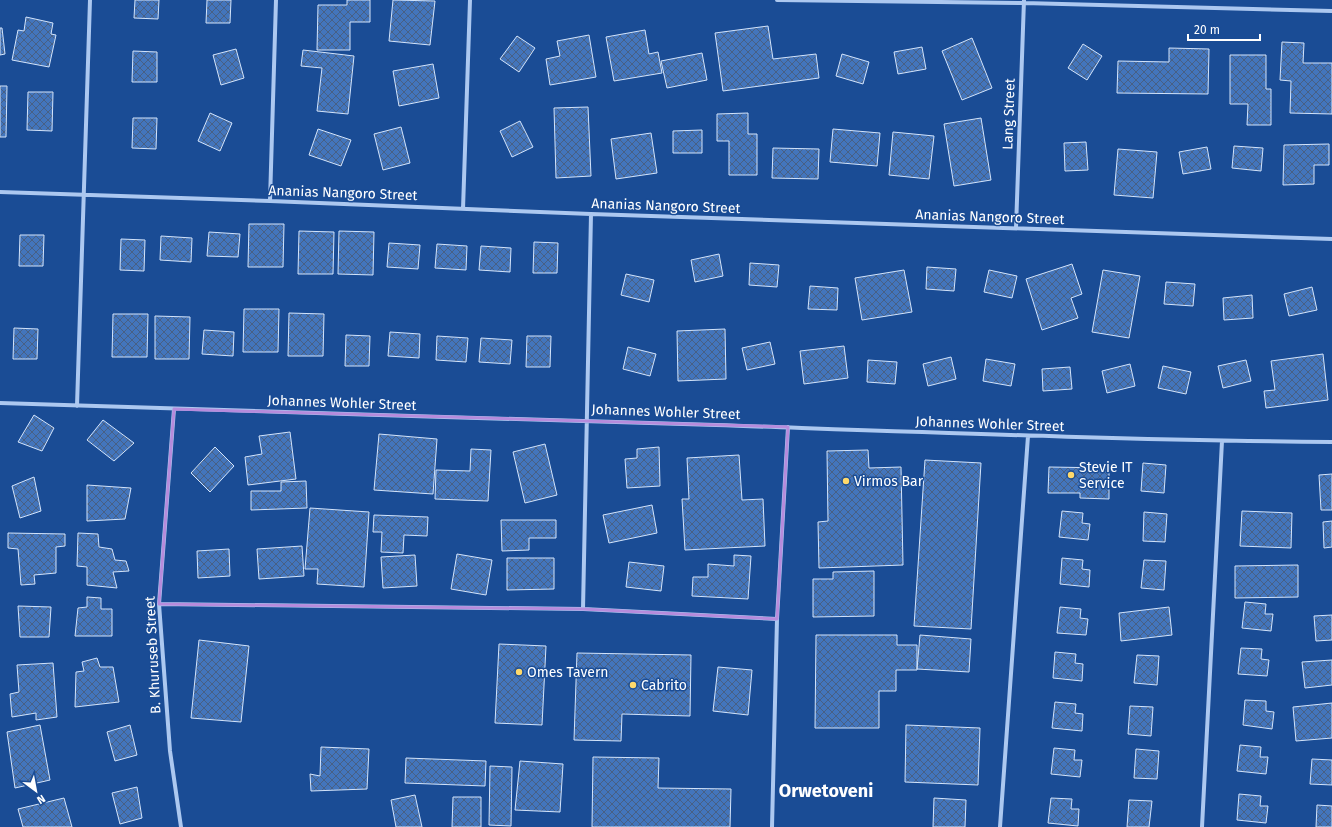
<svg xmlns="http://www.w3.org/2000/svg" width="1332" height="827" viewBox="0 0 1332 827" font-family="'Fira Sans',sans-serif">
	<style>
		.building { fill: url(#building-cross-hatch); stroke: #d3e4fb }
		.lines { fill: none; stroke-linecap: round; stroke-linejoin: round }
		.minor { stroke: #acc8f0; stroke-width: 4 }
		.marked { fill: none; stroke: #b68bdc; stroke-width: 3; stroke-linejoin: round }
		.poi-dot { fill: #ffd96b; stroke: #1a4c95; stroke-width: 1.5 }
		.labels { text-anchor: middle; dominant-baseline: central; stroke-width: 3; stroke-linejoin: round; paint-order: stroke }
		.street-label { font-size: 14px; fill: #fff; stroke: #1a4c95 }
		.poi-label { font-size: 14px; fill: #fff; stroke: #1a4c95; text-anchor: start }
		.district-label { font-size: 18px; font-weight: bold; fill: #fff; stroke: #1a4c95 }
	</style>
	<defs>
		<pattern id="building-cross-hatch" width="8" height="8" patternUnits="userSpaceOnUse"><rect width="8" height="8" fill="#4375bc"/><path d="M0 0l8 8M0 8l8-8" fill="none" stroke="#486084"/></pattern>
	</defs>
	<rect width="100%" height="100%" fill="#1a4c95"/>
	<path class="building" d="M 135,0 L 159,0 L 158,19 L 134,18 Z
		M 207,0 L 231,0 L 230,23 L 206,23 Z
		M 347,0 L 370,0 L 370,22 L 350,22 L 350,50 L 317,50 L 318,5 L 347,5 Z
		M 393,0 L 435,1 L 430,45 L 389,41 Z
		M 26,17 L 53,23 L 51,34 L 56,35 L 49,67 L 12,60 L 18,30 L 24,31 Z
		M 768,26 L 773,59 L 816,54 L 819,78 L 723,91 L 715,33 Z
		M 0,28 L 2,28 L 5,54 L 0,55 Z
		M 645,30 L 649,54 L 658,52 L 662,73 L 614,81 L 606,37 Z
		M 589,35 L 596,77 L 550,85 L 546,59 L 560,56 L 557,41 Z
		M 517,36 L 535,48 L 519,72 L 500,59 Z
		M 972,38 L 992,88 L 962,100 L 942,51 Z
		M 1282,42 L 1304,43 L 1303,63 L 1332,63 L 1332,114 L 1290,113 L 1291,81 L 1280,80 Z
		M 1083,44 L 1102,56 L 1087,80 L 1068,68 Z
		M 922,47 L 926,69 L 898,74 L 894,52 Z
		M 1169,48 L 1209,49 L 1208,94 L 1117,93 L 1118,61 L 1169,62 Z
		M 236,49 L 244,78 L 221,85 L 213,55 Z
		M 303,50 L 354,56 L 348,114 L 317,111 L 322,68 L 301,66 Z
		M 133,51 L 157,52 L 157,82 L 132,82 Z
		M 702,53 L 707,80 L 667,88 L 661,61 Z
		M 842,54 L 869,62 L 863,84 L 836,76 Z
		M 1230,55 L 1266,55 L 1266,89 L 1271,89 L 1271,125 L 1247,125 L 1248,104 L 1230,104 Z
		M 433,64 L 439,98 L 399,106 L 393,71 Z
		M 0,86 L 7,86 L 6,137 L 0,137 Z
		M 28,92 L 53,92 L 52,131 L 27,130 Z
		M 588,107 L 591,176 L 556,178 L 554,108 Z
		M 210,113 L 232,123 L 220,151 L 198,141 Z
		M 748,113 L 748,134 L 757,134 L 757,175 L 729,175 L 729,141 L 717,141 L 717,114 Z
		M 133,118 L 157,118 L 156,149 L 132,148 Z
		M 981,118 L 991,180 L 954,186 L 944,124 Z
		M 520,121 L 533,147 L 512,157 L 500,131 Z
		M 401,127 L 410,163 L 383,170 L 374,134 Z
		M 318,129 L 351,140 L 341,166 L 309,155 Z
		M 833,129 L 880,133 L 877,166 L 830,162 Z
		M 702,130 L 702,153 L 673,153 L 673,131 Z
		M 893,132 L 934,136 L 929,179 L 889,175 Z
		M 651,133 L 657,173 L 616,179 L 611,139 Z
		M 1086,142 L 1088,170 L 1065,171 L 1064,143 Z
		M 1329,144 L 1329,165 L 1314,165 L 1314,184 L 1283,185 L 1284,145 Z
		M 1234,146 L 1263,148 L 1261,171 L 1232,168 Z
		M 1207,147 L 1211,169 L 1183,174 L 1179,152 Z
		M 773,148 L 819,149 L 818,179 L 772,178 Z
		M 1118,149 L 1157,152 L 1153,198 L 1114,195 Z
		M 249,224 L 284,224 L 283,267 L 248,267 Z
		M 299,231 L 334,232 L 333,274 L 298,274 Z
		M 339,231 L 374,232 L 373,275 L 338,274 Z
		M 209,232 L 240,234 L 238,257 L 207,256 Z
		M 20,235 L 44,235 L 43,266 L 19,266 Z
		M 161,236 L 192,238 L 191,262 L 160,260 Z
		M 121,239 L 145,240 L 144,271 L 120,270 Z
		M 534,242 L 558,243 L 557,273 L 533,273 Z
		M 389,243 L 420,245 L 418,269 L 387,267 Z
		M 437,244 L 467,246 L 466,270 L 435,268 Z
		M 481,246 L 511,248 L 510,272 L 479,270 Z
		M 719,254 L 723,276 L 695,282 L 691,260 Z
		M 750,263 L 779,265 L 777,287 L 749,285 Z
		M 1072,264 L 1082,294 L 1071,298 L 1078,318 L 1042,330 L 1026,279 Z
		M 927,267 L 956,269 L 954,291 L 926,289 Z
		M 904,270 L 912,312 L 862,320 L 855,278 Z
		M 989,270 L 1017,276 L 1012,298 L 984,292 Z
		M 1103,270 L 1140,276 L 1129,338 L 1092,332 Z
		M 626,274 L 654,280 L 649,302 L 621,295 Z
		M 1166,282 L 1195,284 L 1193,306 L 1164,304 Z
		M 810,286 L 838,288 L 837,310 L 808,309 Z
		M 1312,287 L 1317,310 L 1289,316 L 1284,294 Z
		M 1252,295 L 1253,318 L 1224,320 L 1223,298 Z
		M 244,309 L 279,309 L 278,352 L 243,352 Z
		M 289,313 L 324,314 L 323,356 L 288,356 Z
		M 113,314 L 148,314 L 147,357 L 112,357 Z
		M 155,316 L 190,317 L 189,359 L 155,359 Z
		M 14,328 L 38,329 L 37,359 L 13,359 Z
		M 725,329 L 726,379 L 678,381 L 677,331 Z
		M 204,330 L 234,332 L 233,356 L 202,354 Z
		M 390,332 L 420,334 L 419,358 L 388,356 Z
		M 346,335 L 370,336 L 369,366 L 345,366 Z
		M 437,336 L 468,338 L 466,362 L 436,360 Z
		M 527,336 L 551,336 L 550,367 L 526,367 Z
		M 481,338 L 512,340 L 510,364 L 479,362 Z
		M 770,342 L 775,364 L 747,370 L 742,348 Z
		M 844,346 L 848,378 L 804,384 L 800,351 Z
		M 628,347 L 656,354 L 650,376 L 623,369 Z
		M 1323,354 L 1328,400 L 1266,408 L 1264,391 L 1275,390 L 1271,361 Z
		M 951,357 L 956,379 L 928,386 L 923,364 Z
		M 986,359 L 1015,364 L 1011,386 L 983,381 Z
		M 868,360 L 897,362 L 895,384 L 867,382 Z
		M 1246,360 L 1251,381 L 1223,388 L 1218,366 Z
		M 1130,364 L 1135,386 L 1107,393 L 1102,371 Z
		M 1163,366 L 1191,372 L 1186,394 L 1158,388 Z
		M 1070,367 L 1072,389 L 1043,391 L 1042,369 Z
		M 34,415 L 54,428 L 42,451 L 18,442 Z
		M 103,420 L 134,443 L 114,461 L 87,440 Z
		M 290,432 L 296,479 L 248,485 L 245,457 L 262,454 L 259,436 Z
		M 379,434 L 437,439 L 433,494 L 374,490 Z
		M 545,444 L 557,495 L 525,503 L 513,452 Z
		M 215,447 L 234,466 L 210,492 L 191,473 Z
		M 659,447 L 660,486 L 627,488 L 625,459 L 637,458 L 637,449 Z
		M 471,449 L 491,450 L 488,501 L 435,499 L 436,470 L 470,471 Z
		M 868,450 L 869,468 L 901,467 L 903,565 L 819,568 L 818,522 L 828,521 L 827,451 Z
		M 739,455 L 742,500 L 763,499 L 765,546 L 685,550 L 682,499 L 689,499 L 687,458 Z
		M 925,460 L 981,463 L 971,629 L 914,626 Z
		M 1143,463 L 1166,465 L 1164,493 L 1141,491 Z
		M 1049,467 L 1109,468 L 1109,499 L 1080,498 L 1080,493 L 1048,493 Z
		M 1332,474 L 1332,510 L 1321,510 L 1319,475 Z
		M 34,477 L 41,511 L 20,518 L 12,486 Z
		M 306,481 L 307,508 L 251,510 L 251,491 L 281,491 L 281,482 Z
		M 87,485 L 131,488 L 125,519 L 87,521 Z
		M 652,505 L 657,533 L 609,543 L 603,515 Z
		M 310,508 L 369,512 L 364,587 L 317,584 L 318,569 L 305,569 Z
		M 1062,511 L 1083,513 L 1082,523 L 1090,524 L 1088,540 L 1059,537 Z
		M 1242,511 L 1292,513 L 1291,548 L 1240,546 Z
		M 1144,512 L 1167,514 L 1165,542 L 1143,541 Z
		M 374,515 L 428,517 L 427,536 L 404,535 L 403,553 L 381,552 L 382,532 L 373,532 Z
		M 501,520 L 556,520 L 556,538 L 529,538 L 529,550 L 502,551 Z
		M 1332,521 L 1332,547 L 1324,548 L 1323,522 Z
		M 8,533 L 65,534 L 65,546 L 56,547 L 56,573 L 34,575 L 35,584 L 21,585 L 18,549 L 8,548 Z
		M 78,533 L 98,534 L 99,547 L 112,549 L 115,560 L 126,561 L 129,571 L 113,572 L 117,588 L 87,585 L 87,567 L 77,566 Z
		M 302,546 L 304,576 L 259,579 L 257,549 Z
		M 229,549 L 230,576 L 198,578 L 197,551 Z
		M 457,554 L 492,560 L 486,595 L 451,589 Z
		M 415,555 L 417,586 L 383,588 L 381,557 Z
		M 734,555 L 751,556 L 748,599 L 692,596 L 693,577 L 708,577 L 708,564 L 734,566 Z
		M 507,558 L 554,558 L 554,589 L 507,590 Z
		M 1062,558 L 1083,560 L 1082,569 L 1090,570 L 1089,587 L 1060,584 Z
		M 1144,560 L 1166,561 L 1164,590 L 1141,588 Z
		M 629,562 L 664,566 L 661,591 L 626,587 Z
		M 1298,565 L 1298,597 L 1235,598 L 1235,566 Z
		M 874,571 L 874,616 L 813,617 L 813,579 L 833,579 L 833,572 Z
		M 87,597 L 101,598 L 101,609 L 112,609 L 112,636 L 75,636 L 78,608 L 87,607 Z
		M 1245,602 L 1266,604 L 1265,614 L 1273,614 L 1271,631 L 1242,628 Z
		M 18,606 L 51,607 L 49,637 L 20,637 Z
		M 1060,607 L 1081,609 L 1080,618 L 1088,619 L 1086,635 L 1057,633 Z
		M 1169,607 L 1172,635 L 1121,641 L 1119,613 Z
		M 1332,615 L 1332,640 L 1316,641 L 1314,616 Z
		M 816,635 L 897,635 L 897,645 L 917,645 L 917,670 L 896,670 L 896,691 L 879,691 L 879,728 L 815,728 Z
		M 920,635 L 971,639 L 969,672 L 917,669 Z
		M 199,640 L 249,646 L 241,722 L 191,718 Z
		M 499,644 L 546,646 L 542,725 L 495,723 Z
		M 1241,648 L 1262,649 L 1261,659 L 1269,660 L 1267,676 L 1238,674 Z
		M 1055,652 L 1076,654 L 1075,663 L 1083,664 L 1082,681 L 1053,678 Z
		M 577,653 L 691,655 L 690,716 L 622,714 L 621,741 L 574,740 Z
		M 1137,655 L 1159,656 L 1157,685 L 1134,683 Z
		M 97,658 L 100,667 L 113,667 L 119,702 L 75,707 L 76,672 L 84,671 L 82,662 Z
		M 1332,660 L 1332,685 L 1305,688 L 1302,662 Z
		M 53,663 L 57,717 L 36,720 L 36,713 L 12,717 L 10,694 L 19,692 L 17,665 Z
		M 718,667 L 752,670 L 748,715 L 713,711 Z
		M 1245,700 L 1266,701 L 1266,711 L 1274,712 L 1272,729 L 1243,725 Z
		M 1055,702 L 1076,704 L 1075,713 L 1083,714 L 1082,731 L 1052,728 Z
		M 1332,703 L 1332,738 L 1296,741 L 1293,707 Z
		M 1130,706 L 1153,707 L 1151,736 L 1128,734 Z
		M 40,725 L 50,780 L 15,788 L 7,732 Z
		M 130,725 L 137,755 L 115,761 L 107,732 Z
		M 906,725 L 980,728 L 978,785 L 905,782 Z
		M 1240,745 L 1261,747 L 1260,757 L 1268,757 L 1266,774 L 1237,771 Z
		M 321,747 L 369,749 L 367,789 L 311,791 L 310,774 L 320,776 Z
		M 1054,748 L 1075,750 L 1074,760 L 1082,760 L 1080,777 L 1051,774 Z
		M 1136,749 L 1159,751 L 1157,779 L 1134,778 Z
		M 593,757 L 659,758 L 658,788 L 731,789 L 730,827 L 592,827 Z
		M 406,758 L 486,761 L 485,786 L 405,783 Z
		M 1312,759 L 1332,760 L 1332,785 L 1310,784 Z
		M 520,761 L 563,764 L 560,812 L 515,810 Z
		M 490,766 L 512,767 L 511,826 L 489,825 Z
		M 137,787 L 142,818 L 120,824 L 112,793 Z
		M 1239,794 L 1261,796 L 1260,806 L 1268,806 L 1266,823 L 1237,820 Z
		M 415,795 L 422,827 L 396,827 L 391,800 Z
		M 453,797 L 481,797 L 481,827 L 452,827 Z
		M 64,798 L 72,827 L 23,827 L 18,809 Z
		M 934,798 L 966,800 L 965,827 L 933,827 Z
		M 1051,798 L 1072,799 L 1071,809 L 1079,809 L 1078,826 L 1048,823 Z
		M 1129,800 L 1152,801 L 1149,827 L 1127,827 Z
		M 1317,805 L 1332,806 L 1332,827 L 1316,827 Z"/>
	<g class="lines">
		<path class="minor" d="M 777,0 L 1024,3 L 1332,11
			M 0,192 L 270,201 L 591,214 L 1332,239
			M 270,201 L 276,0
			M 463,209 L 470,0
			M 1016,228 L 1024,0
			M 0,403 C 239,412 477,417 716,425 C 921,432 1127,440 1332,442
			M 77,406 L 90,0
			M 174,409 L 159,604 L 170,751 L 181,827
			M 159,604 L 583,609 L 777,619
			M 583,609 L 591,214
			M 772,827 L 777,619 L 788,427
			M 1000,827 L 1028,436
			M 1202,827 L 1222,441"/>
	</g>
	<path class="marked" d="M 174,409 L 788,427 L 777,619 L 583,609 L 159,604 Z"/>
	<g class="poi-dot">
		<circle cx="1071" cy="475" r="4"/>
		<circle cx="846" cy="481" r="4"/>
		<circle cx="519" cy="672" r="4"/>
		<circle cx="633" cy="685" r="4"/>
	</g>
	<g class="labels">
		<g class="street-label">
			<text transform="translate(1009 114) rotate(-88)">Lang Street</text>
			<text transform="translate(343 193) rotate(2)">Ananias Nangoro Street</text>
			<text transform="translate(666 206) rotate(2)">Ananias Nangoro Street</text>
			<text transform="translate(990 217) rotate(2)">Ananias Nangoro Street</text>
			<text transform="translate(342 403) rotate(2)">Johannes Wohler Street</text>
			<text transform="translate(666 412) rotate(2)">Johannes Wohler Street</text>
			<text transform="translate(990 424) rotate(2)">Johannes Wohler Street</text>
			<text transform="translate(153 655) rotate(-93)">B. Khuruseb Street</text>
		</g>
		<g class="poi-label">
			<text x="1079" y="467">Stevie IT<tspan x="1079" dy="16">Service</tspan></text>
			<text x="854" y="481">Virmos Bar</text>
			<text x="527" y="672">Omes Tavern</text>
			<text x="641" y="685">Cabrito</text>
		</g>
		<g class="district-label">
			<text x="826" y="791">Orwetoveni</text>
		</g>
	</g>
	<g transform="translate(36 791) rotate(148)" stroke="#1a4c95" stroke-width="3" paint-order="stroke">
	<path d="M0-3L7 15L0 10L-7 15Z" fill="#ffffff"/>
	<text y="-6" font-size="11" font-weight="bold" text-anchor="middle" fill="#ffffff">N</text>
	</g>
	<path d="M1188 34v6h72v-6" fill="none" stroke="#ffffff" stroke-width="2"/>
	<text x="1194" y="34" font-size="12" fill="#ffffff" stroke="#1a4c95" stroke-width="3" paint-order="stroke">20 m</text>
</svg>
